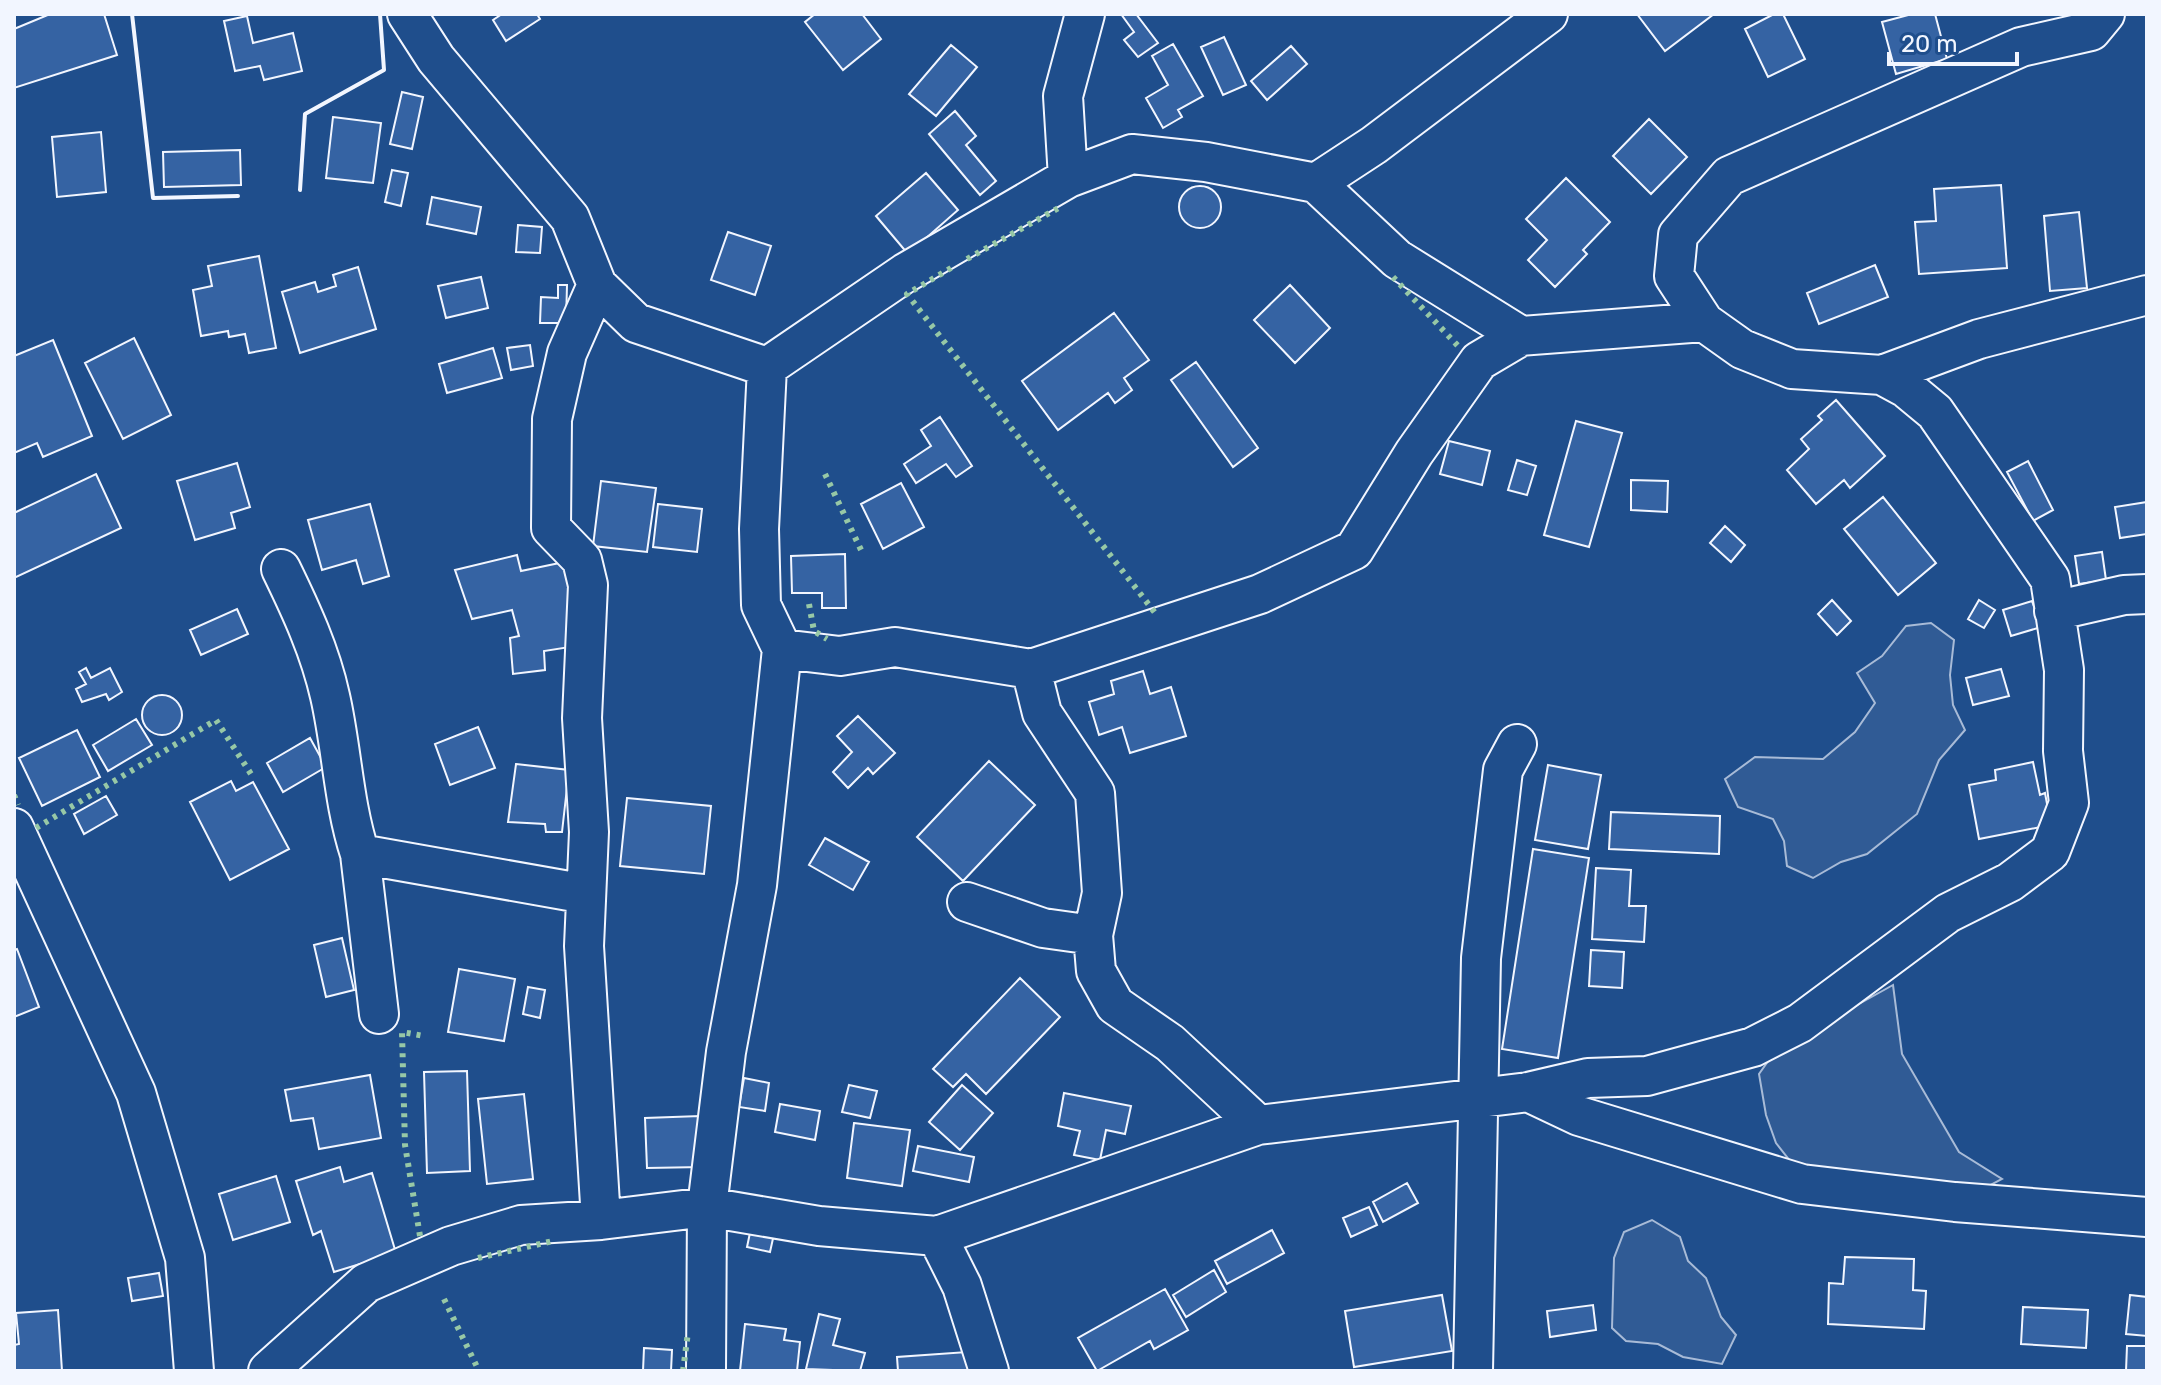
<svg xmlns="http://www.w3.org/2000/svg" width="2161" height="1385" viewBox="0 0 2161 1385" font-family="Rubik,sans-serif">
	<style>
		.built { fill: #305b95; stroke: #a8bbd7; stroke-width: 2 }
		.building { fill: #3563a3; stroke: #f2f6ff; stroke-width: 2 }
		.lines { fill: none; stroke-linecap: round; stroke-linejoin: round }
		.minor-casing { stroke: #f2f6ff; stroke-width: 42 }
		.minor { stroke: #1f4e8c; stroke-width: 38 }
		.hedge { stroke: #97c8a6; stroke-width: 6; stroke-dasharray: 4 6; stroke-linecap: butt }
		.wall { stroke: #f2f6ff; stroke-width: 4 }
	</style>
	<rect width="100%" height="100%" fill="#1f4e8c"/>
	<path class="built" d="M 1931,623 L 1954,640 L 1950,675 L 1953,705 L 1965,730 L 1939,760 L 1917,814 L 1867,854 L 1841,862 L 1813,878 L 1787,866 L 1784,841 L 1773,819 L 1738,807 L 1725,779 L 1755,757 L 1823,759 L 1855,732 L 1875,703 L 1857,673 L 1882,656 L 1906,626 Z
		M 1893,985 L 1902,1054 L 1959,1152 L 2002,1179 L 1985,1188 L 1818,1169 L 1791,1162 L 1776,1143 L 1766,1115 L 1759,1074 L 1776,1050 Z
		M 1652,1220 L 1680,1237 L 1688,1261 L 1706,1278 L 1721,1317 L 1736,1335 L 1722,1364 L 1683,1357 L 1658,1344 L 1626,1341 L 1612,1328 L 1614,1258 L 1624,1232 Z"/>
	<path class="building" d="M 50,14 L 104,14 L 117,55 L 14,88 L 14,29 Z
		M 502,14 L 537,14 L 540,19 L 506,41 L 493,20 Z
		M 815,14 L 862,14 L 881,39 L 843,70 L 805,22 Z
		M 1121,14 L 1136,14 L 1158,43 L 1138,57 L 1124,40 L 1134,32 Z
		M 1637,14 L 1714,14 L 1665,51 Z
		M 1774,14 L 1783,14 L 1805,59 L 1768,77 L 1745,29 Z
		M 1912,14 L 1935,14 L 1947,59 L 1896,74 L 1882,22 Z
		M 247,16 L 253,43 L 293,33 L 302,71 L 264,80 L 260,66 L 235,71 L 224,21 Z
		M 1224,37 L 1246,85 L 1223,95 L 1201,47 Z
		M 1173,44 L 1203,96 L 1178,110 L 1182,117 L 1163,128 L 1146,98 L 1168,85 L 1152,56 Z
		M 951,45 L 977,67 L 936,116 L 909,94 Z
		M 1291,46 L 1307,64 L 1267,100 L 1251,81 Z
		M 402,92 L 423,97 L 412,149 L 390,144 Z
		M 955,111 L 976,136 L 966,145 L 996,181 L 980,195 L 929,134 Z
		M 333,117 L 381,123 L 373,183 L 326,178 Z
		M 1649,119 L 1687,157 L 1651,194 L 1613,156 Z
		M 101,132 L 106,192 L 57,197 L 52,137 Z
		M 240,150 L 241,185 L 164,187 L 163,152 Z
		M 392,170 L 408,173 L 401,206 L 385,202 Z
		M 926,173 L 958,210 L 908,254 L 876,216 Z
		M 1566,178 L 1610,222 L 1583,250 L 1587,254 L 1555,287 L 1528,260 L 1547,240 L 1526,219 Z
		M 2001,185 L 2007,268 L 1919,274 L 1915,222 L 1936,221 L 1934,189 Z
		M1179 207a21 21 0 1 1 42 0a21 21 0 1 1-42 0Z
		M 432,197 L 481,207 L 476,234 L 427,224 Z
		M 2079,212 L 2087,288 L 2050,291 L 2044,216 Z
		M 518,225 L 542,227 L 540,253 L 516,252 Z
		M 728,232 L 771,246 L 755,295 L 711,280 Z
		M 259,256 L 276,348 L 249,353 L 245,334 L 229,337 L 228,331 L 201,336 L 193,290 L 212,286 L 208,266 Z
		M 1875,265 L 1888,297 L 1819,324 L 1807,293 Z
		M 358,267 L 376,329 L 300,353 L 282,292 L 315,282 L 318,292 L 336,286 L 333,275 Z
		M 481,277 L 488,308 L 446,318 L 438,286 Z
		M 558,285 L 567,285 L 566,323 L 540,323 L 541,297 L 558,298 Z
		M 1290,285 L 1330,328 L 1295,363 L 1254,320 Z
		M 1114,313 L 1149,360 L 1124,378 L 1132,390 L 1115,403 L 1108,393 L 1058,430 L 1022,381 Z
		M 134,338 L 171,415 L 123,439 L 85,363 Z
		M 53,340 L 92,436 L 43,457 L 37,443 L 14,453 L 14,356 Z
		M 530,345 L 533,366 L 511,370 L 507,348 Z
		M 493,348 L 502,378 L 447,393 L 439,364 Z
		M 1196,362 L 1258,448 L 1233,467 L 1171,380 Z
		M 1836,400 L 1885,456 L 1850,488 L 1844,480 L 1816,504 L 1787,470 L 1809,449 L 1801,439 L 1822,420 L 1818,416 Z
		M 940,417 L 972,466 L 956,477 L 946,464 L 916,483 L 904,464 L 931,446 L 921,430 Z
		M 1576,421 L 1622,433 L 1589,547 L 1544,535 Z
		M 1449,441 L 1490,451 L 1482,485 L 1440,474 Z
		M 1517,460 L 1536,466 L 1527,495 L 1508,490 Z
		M 2028,461 L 2053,510 L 2033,521 L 2007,472 Z
		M 237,463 L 250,507 L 231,513 L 235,528 L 195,540 L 177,481 Z
		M 96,474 L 121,528 L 14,578 L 14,513 Z
		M 1631,480 L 1668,481 L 1667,512 L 1631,510 Z
		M 601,481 L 656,488 L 647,552 L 593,546 Z
		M 901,483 L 924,527 L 883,549 L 861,504 Z
		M 1883,497 L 1936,563 L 1898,595 L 1844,529 Z
		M 2147,502 L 2147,534 L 2120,538 L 2115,507 Z
		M 370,504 L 389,576 L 363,584 L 356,560 L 322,570 L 308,520 Z
		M 658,504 L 702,509 L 697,552 L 653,547 Z
		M 1725,526 L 1745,545 L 1731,562 L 1710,543 Z
		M 2102,552 L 2106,580 L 2079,584 L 2075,556 Z
		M 845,554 L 846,608 L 822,608 L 822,593 L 792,593 L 791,556 Z
		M 517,555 L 521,571 L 569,561 L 570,647 L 544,651 L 545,670 L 513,674 L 510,638 L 519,636 L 512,610 L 472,619 L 455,570 Z
		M 1832,600 L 1851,621 L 1837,635 L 1818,614 Z
		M 1979,600 L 1995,610 L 1984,628 L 1968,619 Z
		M 2032,601 L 2041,627 L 2011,636 L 2003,610 Z
		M 237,609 L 248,634 L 201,655 L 190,630 Z
		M 86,668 L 91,678 L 110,668 L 122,692 L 109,700 L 106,694 L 82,702 L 76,689 L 86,684 L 79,672 Z
		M 2001,669 L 2009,696 L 1973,705 L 1966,678 Z
		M 1143,671 L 1150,694 L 1171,687 L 1186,736 L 1130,753 L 1122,727 L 1099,735 L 1089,702 L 1114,694 L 1111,681 Z
		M142 715a20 20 0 1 1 40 0a20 20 0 1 1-40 0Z
		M 858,716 L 895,753 L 873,774 L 868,768 L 848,788 L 833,772 L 852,752 L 837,736 Z
		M 136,719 L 152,745 L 108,771 L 93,745 Z
		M 478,727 L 495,768 L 450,785 L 435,744 Z
		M 77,730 L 100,777 L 42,806 L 19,758 Z
		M 310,738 L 326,767 L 283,792 L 267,763 Z
		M 989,761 L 1035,805 L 963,881 L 917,837 Z
		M 2033,762 L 2040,795 L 2045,793 L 2051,825 L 1979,839 L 1969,785 L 1996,780 L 1995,770 Z
		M 516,764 L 569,770 L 562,832 L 546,832 L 545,824 L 508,822 Z
		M 1548,765 L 1601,775 L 1588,849 L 1535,840 Z
		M 231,781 L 236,791 L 253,782 L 289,849 L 230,880 L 190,802 Z
		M 106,796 L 117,815 L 84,834 L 74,814 Z
		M 627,798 L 711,806 L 704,874 L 620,866 Z
		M 1611,812 L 1720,816 L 1719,854 L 1609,849 Z
		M 825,838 L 869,862 L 853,890 L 809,865 Z
		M 1533,849 L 1589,858 L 1558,1058 L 1502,1049 Z
		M 1596,868 L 1631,870 L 1629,906 L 1646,906 L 1644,942 L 1592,939 Z
		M 342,938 L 354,990 L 326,997 L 314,945 Z
		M 17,949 L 39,1007 L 14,1017 L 14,950 Z
		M 1591,950 L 1624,952 L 1622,988 L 1589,986 Z
		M 459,969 L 515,979 L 504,1041 L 448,1032 Z
		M 1020,978 L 1060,1017 L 986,1094 L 966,1074 L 953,1087 L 933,1069 Z
		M 528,987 L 545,990 L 540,1018 L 523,1014 Z
		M 467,1071 L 470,1171 L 427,1173 L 424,1072 Z
		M 370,1075 L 381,1138 L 319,1149 L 313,1118 L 291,1121 L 285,1090 Z
		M 744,1078 L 769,1083 L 765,1111 L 739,1107 Z
		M 849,1085 L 877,1091 L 870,1118 L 842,1112 Z
		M 962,1085 L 993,1113 L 960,1150 L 929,1122 Z
		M 1064,1093 L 1131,1106 L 1125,1134 L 1106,1130 L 1100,1160 L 1074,1155 L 1080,1131 L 1058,1126 Z
		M 524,1094 L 533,1179 L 487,1184 L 478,1099 Z
		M 780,1104 L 820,1111 L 815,1140 L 775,1132 Z
		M 700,1116 L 702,1167 L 647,1168 L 645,1118 Z
		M 854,1123 L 910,1130 L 902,1186 L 847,1178 Z
		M 918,1146 L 974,1157 L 969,1182 L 913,1171 Z
		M 340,1167 L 344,1182 L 372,1173 L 396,1253 L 334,1272 L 321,1231 L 313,1235 L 296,1181 Z
		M 276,1176 L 290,1222 L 233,1240 L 219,1194 Z
		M 1407,1183 L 1418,1203 L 1383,1222 L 1373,1202 Z
		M 1369,1207 L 1377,1225 L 1351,1237 L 1343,1218 Z
		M 751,1228 L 774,1234 L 770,1252 L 747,1247 Z
		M 1272,1230 L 1284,1253 L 1227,1284 L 1215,1261 Z
		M 1845,1257 L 1914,1259 L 1913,1290 L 1926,1291 L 1924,1329 L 1828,1324 L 1829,1283 L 1843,1284 Z
		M 1214,1270 L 1226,1292 L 1186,1317 L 1173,1295 Z
		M 159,1273 L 163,1296 L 132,1301 L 128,1278 Z
		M 1165,1289 L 1188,1330 L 1154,1349 L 1150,1341 L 1097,1371 L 1078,1338 Z
		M 1442,1295 L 1452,1351 L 1354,1367 L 1345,1311 Z
		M 2130,1295 L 2147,1297 L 2147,1336 L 2126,1334 Z
		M 1593,1305 L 1596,1330 L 1550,1337 L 1547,1311 Z
		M 2023,1307 L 2088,1310 L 2086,1348 L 2021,1344 Z
		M 58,1310 L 62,1371 L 14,1371 L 14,1345 L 19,1344 L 16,1313 Z
		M 819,1314 L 840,1319 L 833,1345 L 865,1353 L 860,1371 L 806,1369 Z
		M 745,1324 L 786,1329 L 784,1340 L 800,1342 L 797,1371 L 740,1371 Z
		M 2127,1346 L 2147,1346 L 2147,1371 L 2126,1371 Z
		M 644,1348 L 672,1350 L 671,1371 L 643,1371 Z
		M 967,1352 L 969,1371 L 898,1371 L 897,1357 Z"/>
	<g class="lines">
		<g class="minor-casing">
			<path id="minor" d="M 407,14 L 436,59 L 570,218 L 597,285 L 636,323 L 767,367
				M 1068,178 L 1063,96 L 1085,14
				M 1316,183 L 1374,145 L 1548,14
				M 597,285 L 567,353 L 552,419 L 551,528 L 582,560 L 588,585 L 582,718 L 589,832 L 584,946 L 601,1220
				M 1704,322 L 1674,276 L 1678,235 L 1729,176 L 2021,47 L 2091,31 L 2105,14
				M 1882,375 L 1979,339 L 2147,295
				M 281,569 C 301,610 320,651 330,696 C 342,748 343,802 360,854 L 586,894
				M 2054,611 L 2124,595 L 2147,594
				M 14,828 L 136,1093 L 185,1258 L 194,1371
				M 360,854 L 379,1014
				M 967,902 L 1043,928 L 1093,935 L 1102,893 L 1095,793 L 1042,713 L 1031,669
				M 1093,935 L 1096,971 L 1115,1005 L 1170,1043 L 1258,1125
				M 1528,1092 L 1579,1116 L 1802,1184 L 1955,1202 L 2147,1217
				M 937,1236 L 962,1286 L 989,1371
				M 268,1371 L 366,1283 L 451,1246 L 521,1225 L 601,1220 L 707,1207 L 819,1226 L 937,1236 L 1258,1125 L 1528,1092 L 1588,1078 L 1647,1076 L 1753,1047 L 1800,1023 L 1948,913 L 2010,882 L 2050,852 L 2069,803 L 2063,751 L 2064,670 L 2050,579 L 1935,412 L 1906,388 L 1882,375 L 1792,369 L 1742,349 L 1704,322 L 1521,336 L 1397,259 L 1316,183 L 1206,162 L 1132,154 L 1068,178 L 905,273 L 767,367 L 759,529 L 761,605 L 782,649 L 840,656 L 895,647 L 1031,669 L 1260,594 L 1354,550 L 1414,453 L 1479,361 L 1521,336
				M 706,1371 L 707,1207 L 726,1052 L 757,885 L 782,649
				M 1473,1371 L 1481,958 L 1503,770 L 1517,744"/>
		</g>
		<use href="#minor" class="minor"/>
		<path class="hedge" d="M 967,259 L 1062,206
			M 951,268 L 907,294 L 1156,614
			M 1393,277 L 1459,347
			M 825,474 L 862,552
			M 809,604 L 814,631 L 827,639
			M 14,795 L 18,805
			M 36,828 L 216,720 L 251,774
			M 420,1236 L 405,1145 L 402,1032 L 424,1036
			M 478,1258 L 553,1241
			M 444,1299 L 479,1371
			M 683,1371 L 688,1332"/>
		<path class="wall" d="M 132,14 L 153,198 L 238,196
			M 300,190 L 305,114 L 384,70 L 380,14"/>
	</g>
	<rect width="2161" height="1385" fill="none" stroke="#f2f6ff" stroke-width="32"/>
	<path d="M1889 52v12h128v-12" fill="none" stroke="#f2f6ff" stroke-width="4"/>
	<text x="1901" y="52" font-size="24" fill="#f2f6ff" stroke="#1f4e8c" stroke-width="6" paint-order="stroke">20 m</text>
</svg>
